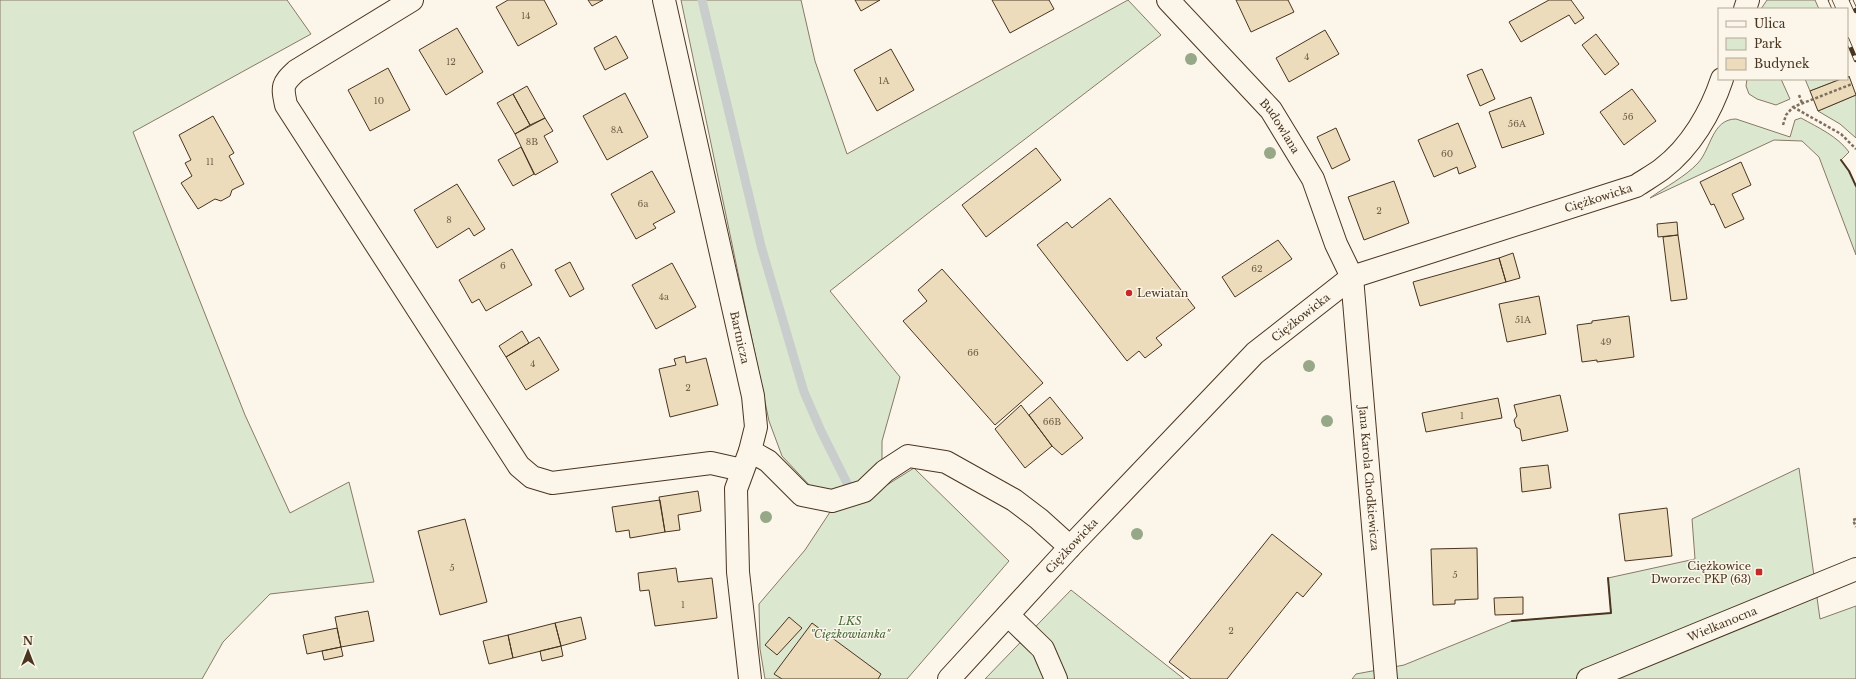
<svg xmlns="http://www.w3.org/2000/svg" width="1856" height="679" viewBox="0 0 1856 679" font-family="'Libre Baskerville',serif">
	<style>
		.green { fill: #dce7d0; stroke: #887966 }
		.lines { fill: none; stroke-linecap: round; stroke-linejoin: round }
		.stream { stroke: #c9cecd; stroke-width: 9 }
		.building { fill: #ecdcbc; stroke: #4a3520 }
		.minor-casing { stroke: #4a3520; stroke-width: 24 }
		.path { stroke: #7f6f5c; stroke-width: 2.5; stroke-dasharray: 3 2; stroke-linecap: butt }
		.minor { stroke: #fbf6e9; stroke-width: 22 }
		.rail-casing { stroke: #4a3520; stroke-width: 4.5 }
		.rail { stroke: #fbf6e9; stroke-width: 3; stroke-dasharray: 9; stroke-linecap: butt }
		.wall { stroke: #4a3520; stroke-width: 2 }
		.tree { fill: #96a887 }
		.poi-dot { fill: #c62828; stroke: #fbf6e9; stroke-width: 1.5 }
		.labels { text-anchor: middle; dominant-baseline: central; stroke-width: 3; stroke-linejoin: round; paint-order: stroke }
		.number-label { font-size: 9px; fill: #725f47 }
		.street-label { font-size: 11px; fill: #4a3520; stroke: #fbf6e9 }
		.poi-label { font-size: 11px; fill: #4a3520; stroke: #fbf6e9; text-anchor: start }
		.park-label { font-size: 11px; font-style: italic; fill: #436837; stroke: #fbf6e9 }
	</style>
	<rect width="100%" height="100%" fill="#fbf6e9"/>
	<path class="green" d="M 0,0 L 287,0 L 311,34 L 133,132 L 245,415 L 290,513 L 349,482 L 374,582 L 270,594 L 223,642 L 202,679 L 0,679 Z
		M 681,0 L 801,0 L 815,61 L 847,154 L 1128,0 L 1161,35 L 931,211 L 830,291 L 900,377 L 882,441 L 882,462 L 865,480 L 839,493 L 814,490 L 782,456 L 769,421 Z
		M 1767,0 L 1815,0 L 1819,9 L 1761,9 Z
		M 1747,79 L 1781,79 L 1790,99 L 1776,105 L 1757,99 L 1749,94 L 1746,86 Z
		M 1805,79 L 1841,79 L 1810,91 Z
		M 1856,95 L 1856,138 L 1840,124 L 1818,111 Z
		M 1801,118 C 1819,128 1837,136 1849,152 L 1841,160 L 1849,171 L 1856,186 L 1856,255 L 1819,157 L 1802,141 L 1774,140 L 1650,198 C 1665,187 1685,177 1698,163 C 1711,149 1712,119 1736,119 L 1790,137 L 1795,120 Z
		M 914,468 L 1009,561 L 907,679 L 765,679 L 760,649 L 759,604 L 805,550 L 832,509 L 866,498 Z
		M 1799,468 L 1820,619 L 1856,606 L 1856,679 L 1352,679 L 1356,674 L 1404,665 L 1512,621 L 1611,613 L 1608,578 L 1695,559 L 1692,519 Z
		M 1071,590 L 1184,679 L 985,679 Z"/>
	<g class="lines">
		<path class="stream" d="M 702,0 L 761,246 L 804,392 L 821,431 L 847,483"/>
	</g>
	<path class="building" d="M 508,0 L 544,0 L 557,24 L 518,46 L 496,7 Z
		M 588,0 L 603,0 L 592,6 Z
		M 855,0 L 880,0 L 861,11 Z
		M 992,0 L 1049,0 L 1054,9 L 1010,33 Z
		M 1236,0 L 1288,0 L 1294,12 L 1251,32 Z
		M 1549,0 L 1571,0 L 1584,18 L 1575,24 L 1569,15 L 1521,42 L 1509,22 Z
		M 457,28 L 483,72 L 446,95 L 419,50 Z
		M 1325,30 L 1339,54 L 1289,82 L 1276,58 Z
		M 1596,34 L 1619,64 L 1605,75 L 1582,45 Z
		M 616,36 L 628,58 L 605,70 L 594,48 Z
		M 891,49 L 914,90 L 877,111 L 854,70 Z
		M 388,68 L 410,110 L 370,131 L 348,90 Z
		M 1482,69 L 1495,99 L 1480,106 L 1467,75 Z
		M 1849,76 L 1856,95 L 1818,111 L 1810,91 L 1841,79 L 1847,79 Z
		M 527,86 L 545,118 L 530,125 L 513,94 Z
		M 1632,89 L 1656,121 L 1624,145 L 1600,112 Z
		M 625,93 L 648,137 L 607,160 L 583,116 Z
		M 513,94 L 530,125 L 515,134 L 497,103 Z
		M 1531,97 L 1544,134 L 1502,148 L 1489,112 Z
		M 213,116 L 234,153 L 229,156 L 244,184 L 232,190 L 230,196 L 221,201 L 215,199 L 198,209 L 181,183 L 192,176 L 185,163 L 191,160 L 179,135 Z
		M 545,118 L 553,131 L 544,136 L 558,162 L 535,175 L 515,134 Z
		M 1458,123 L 1476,167 L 1459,174 L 1457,167 L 1434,177 L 1418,140 Z
		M 1336,128 L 1350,160 L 1332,169 L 1317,137 Z
		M 521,147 L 534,174 L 513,186 L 498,160 Z
		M 1036,148 L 1061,180 L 986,237 L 962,205 Z
		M 1741,162 L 1751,185 L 1732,194 L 1744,219 L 1725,228 L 1714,204 L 1711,205 L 1700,182 Z
		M 652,171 L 675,212 L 653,224 L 656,228 L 636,239 L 611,194 Z
		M 1394,181 L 1409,223 L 1364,240 L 1348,197 Z
		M 457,184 L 485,229 L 474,236 L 469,228 L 437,248 L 414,210 Z
		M 1110,198 L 1195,308 L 1156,338 L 1162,345 L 1145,358 L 1139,351 L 1127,361 L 1037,245 L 1067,222 L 1072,228 Z
		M 1677,222 L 1678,235 L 1658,237 L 1657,224 Z
		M 1678,235 L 1687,299 L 1671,301 L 1663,237 Z
		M 1278,240 L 1292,259 L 1235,297 L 1222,277 Z
		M 512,249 L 532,285 L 486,311 L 479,299 L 472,303 L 459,280 Z
		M 1513,253 L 1520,278 L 1506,282 L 1499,258 Z
		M 1499,258 L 1506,282 L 1420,306 L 1413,282 Z
		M 570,262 L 584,289 L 570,297 L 555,270 Z
		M 672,263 L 696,307 L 656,329 L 632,285 Z
		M 942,269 L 1043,383 L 995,425 L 903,321 L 927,301 L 918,290 Z
		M 1539,296 L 1546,334 L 1507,342 L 1499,304 Z
		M 1629,316 L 1634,357 L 1597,362 L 1597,360 L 1582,362 L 1577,325 L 1592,323 L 1592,321 Z
		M 522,331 L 529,343 L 506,357 L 499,346 Z
		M 539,337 L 559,370 L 526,390 L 506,357 Z
		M 685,356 L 686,363 L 706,358 L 718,405 L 670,417 L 659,369 L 676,365 L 674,359 Z
		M 1560,395 L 1568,431 L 1522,441 L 1520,429 L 1516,427 L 1514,420 L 1517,416 L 1514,405 Z
		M 1050,397 L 1083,438 L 1062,455 L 1052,446 L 1029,415 Z
		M 1498,398 L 1502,418 L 1426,432 L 1422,413 Z
		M 1021,405 L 1052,446 L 1025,468 L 995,429 Z
		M 1548,465 L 1551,488 L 1522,492 L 1520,468 Z
		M 698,491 L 701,511 L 678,515 L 680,530 L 665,532 L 659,497 Z
		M 660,500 L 665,532 L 630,538 L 629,530 L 616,532 L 612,507 Z
		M 1667,508 L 1672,556 L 1625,561 L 1619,514 Z
		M 465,519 L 487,602 L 440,615 L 418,531 Z
		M 1272,534 L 1322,574 L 1303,597 L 1297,592 L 1227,679 L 1191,679 L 1169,662 Z
		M 1477,548 L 1478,599 L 1455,600 L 1455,604 L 1433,605 L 1431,549 Z
		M 676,568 L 678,582 L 712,578 L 717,618 L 655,626 L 649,590 L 640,591 L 638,573 Z
		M 1523,597 L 1523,614 L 1495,615 L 1494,598 Z
		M 368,611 L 374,641 L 341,647 L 335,617 Z
		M 581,617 L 586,639 L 561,646 L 555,623 Z
		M 789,617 L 802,628 L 777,655 L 765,645 Z
		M 555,623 L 561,646 L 513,658 L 508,635 Z
		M 812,623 L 881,674 L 878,679 L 782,679 L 774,674 Z
		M 337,628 L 341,647 L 307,654 L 303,635 Z
		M 508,635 L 513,658 L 489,664 L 483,641 Z
		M 561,646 L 563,656 L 542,661 L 540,651 Z
		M 341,647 L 343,656 L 324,660 L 322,651 Z"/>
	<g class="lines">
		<g class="minor-casing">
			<g id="minor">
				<path d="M 412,0 L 296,71 C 282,84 282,86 286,105 L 519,466 L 532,477 L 552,483 L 711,463 L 742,470"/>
				<path id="s1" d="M 664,0 L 753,396 L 756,427 L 750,451 L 736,489 L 738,572 L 750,679"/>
				<path id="s2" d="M 1168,0 L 1271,110 L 1313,179 L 1336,244 L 1352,277 L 1386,679"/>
				<path d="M 1745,9 L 1748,0"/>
				<path d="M 750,451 L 768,461 L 802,495 L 832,501 L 864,491 L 885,471 L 908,456 L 946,462 L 1014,500 L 1039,519 L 1070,547"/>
				<path d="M 1008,615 L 1043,649 L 1056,679"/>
				<path id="s3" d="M 949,679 L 1070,547 L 1255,353 L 1352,277 L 1636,186 C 1645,180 1654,175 1662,169 C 1691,147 1711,112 1722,79"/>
				<path id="s4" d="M 1588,679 L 1856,569"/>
			</g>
		</g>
		<path class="path" d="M 1799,95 L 1802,103
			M 1793,107 L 1841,134 L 1856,149
			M 1783,125 L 1786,115 L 1793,107 L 1852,84
			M 1856,519 L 1853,520 L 1856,527"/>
		<use href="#minor" class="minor"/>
		<g class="rail-casing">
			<path id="rail" d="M 1830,0 L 1834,9
				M 1851,0 L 1856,11
				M 1847,39 L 1856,60"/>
		</g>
		<use href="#rail" class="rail"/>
		<path class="wall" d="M 1841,160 L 1849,171 L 1856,186
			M 1512,621 L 1611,613 L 1608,578"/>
	</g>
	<g class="tree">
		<circle cx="1191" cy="59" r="6"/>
		<circle cx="1270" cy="153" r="6"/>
		<circle cx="1309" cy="366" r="6"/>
		<circle cx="1327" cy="421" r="6"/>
		<circle cx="766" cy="517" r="6"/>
		<circle cx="1137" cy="534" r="6"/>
	</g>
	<g class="poi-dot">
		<circle cx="1129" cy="293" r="4"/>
		<rect x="1755" y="568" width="8" height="8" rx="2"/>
	</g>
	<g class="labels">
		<g class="number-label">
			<text x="526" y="15">14</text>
			<text x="1307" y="56">4</text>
			<text x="451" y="61">12</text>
			<text x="884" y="80">1A</text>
			<text x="379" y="100">10</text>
			<text x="1628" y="116">56</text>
			<text x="1517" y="123">56A</text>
			<text x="617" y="129">8A</text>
			<text x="532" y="141">8B</text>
			<text x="1447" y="153">60</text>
			<text x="210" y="161">11</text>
			<text x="643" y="203">6a</text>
			<text x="1379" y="210">2</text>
			<text x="449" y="219">8</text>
			<text x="503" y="265">6</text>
			<text x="1257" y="268">62</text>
			<text x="664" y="296">4a</text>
			<text x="1523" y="319">51A</text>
			<text x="1606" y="341">49</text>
			<text x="973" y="352">66</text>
			<text x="533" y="363">4</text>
			<text x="688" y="387">2</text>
			<text x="1462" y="415">1</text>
			<text x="1052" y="421">66B</text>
			<text x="452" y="567">5</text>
			<text x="1455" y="574">5</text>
			<text x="683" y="604">1</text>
			<text x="1231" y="630">2</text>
		</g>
		<g class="street-label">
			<text stroke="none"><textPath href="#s2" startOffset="169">Budowlana</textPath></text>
			<text stroke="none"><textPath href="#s3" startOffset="829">Ciężkowicka</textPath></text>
			<text stroke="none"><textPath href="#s3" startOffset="505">Ciężkowicka</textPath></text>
			<text stroke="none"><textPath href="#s1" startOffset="346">Bartnicza</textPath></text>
			<text stroke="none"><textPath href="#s2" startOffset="539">Jana Karola Chodkiewicza</textPath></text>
			<text stroke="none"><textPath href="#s3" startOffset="181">Ciężkowicka</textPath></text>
			<text stroke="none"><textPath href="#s4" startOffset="145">Wielkanocna</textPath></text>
		</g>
		<g class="poi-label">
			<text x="1137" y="293">Lewiatan</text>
			<text x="1751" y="566" text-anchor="end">Ciężkowice<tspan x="1751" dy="13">Dworzec PKP (63)</tspan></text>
		</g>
		<g class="park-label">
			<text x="850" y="621">LKS<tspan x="850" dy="13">"Ciężkowianka"</tspan></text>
		</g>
	</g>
	<rect x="1718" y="8" width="130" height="72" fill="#fbf6e9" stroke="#b4a999"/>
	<rect x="1726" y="21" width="20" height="6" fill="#fbf6e9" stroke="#b4a999"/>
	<text x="1754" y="28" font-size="12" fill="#4a3520">Ulica</text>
	<rect x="1726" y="38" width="20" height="12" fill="#dce7d0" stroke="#b4a999"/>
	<text x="1754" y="48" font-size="12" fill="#4a3520">Park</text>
	<rect x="1726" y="58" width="20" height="12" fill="#ecdcbc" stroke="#b4a999"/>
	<text x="1754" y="68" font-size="12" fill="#4a3520">Budynek</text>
	<g transform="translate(28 651)" stroke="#fbf6e9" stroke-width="3" paint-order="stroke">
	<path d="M0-3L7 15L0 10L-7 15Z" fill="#4a3520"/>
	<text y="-6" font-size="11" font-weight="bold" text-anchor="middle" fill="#4a3520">N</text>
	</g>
</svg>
